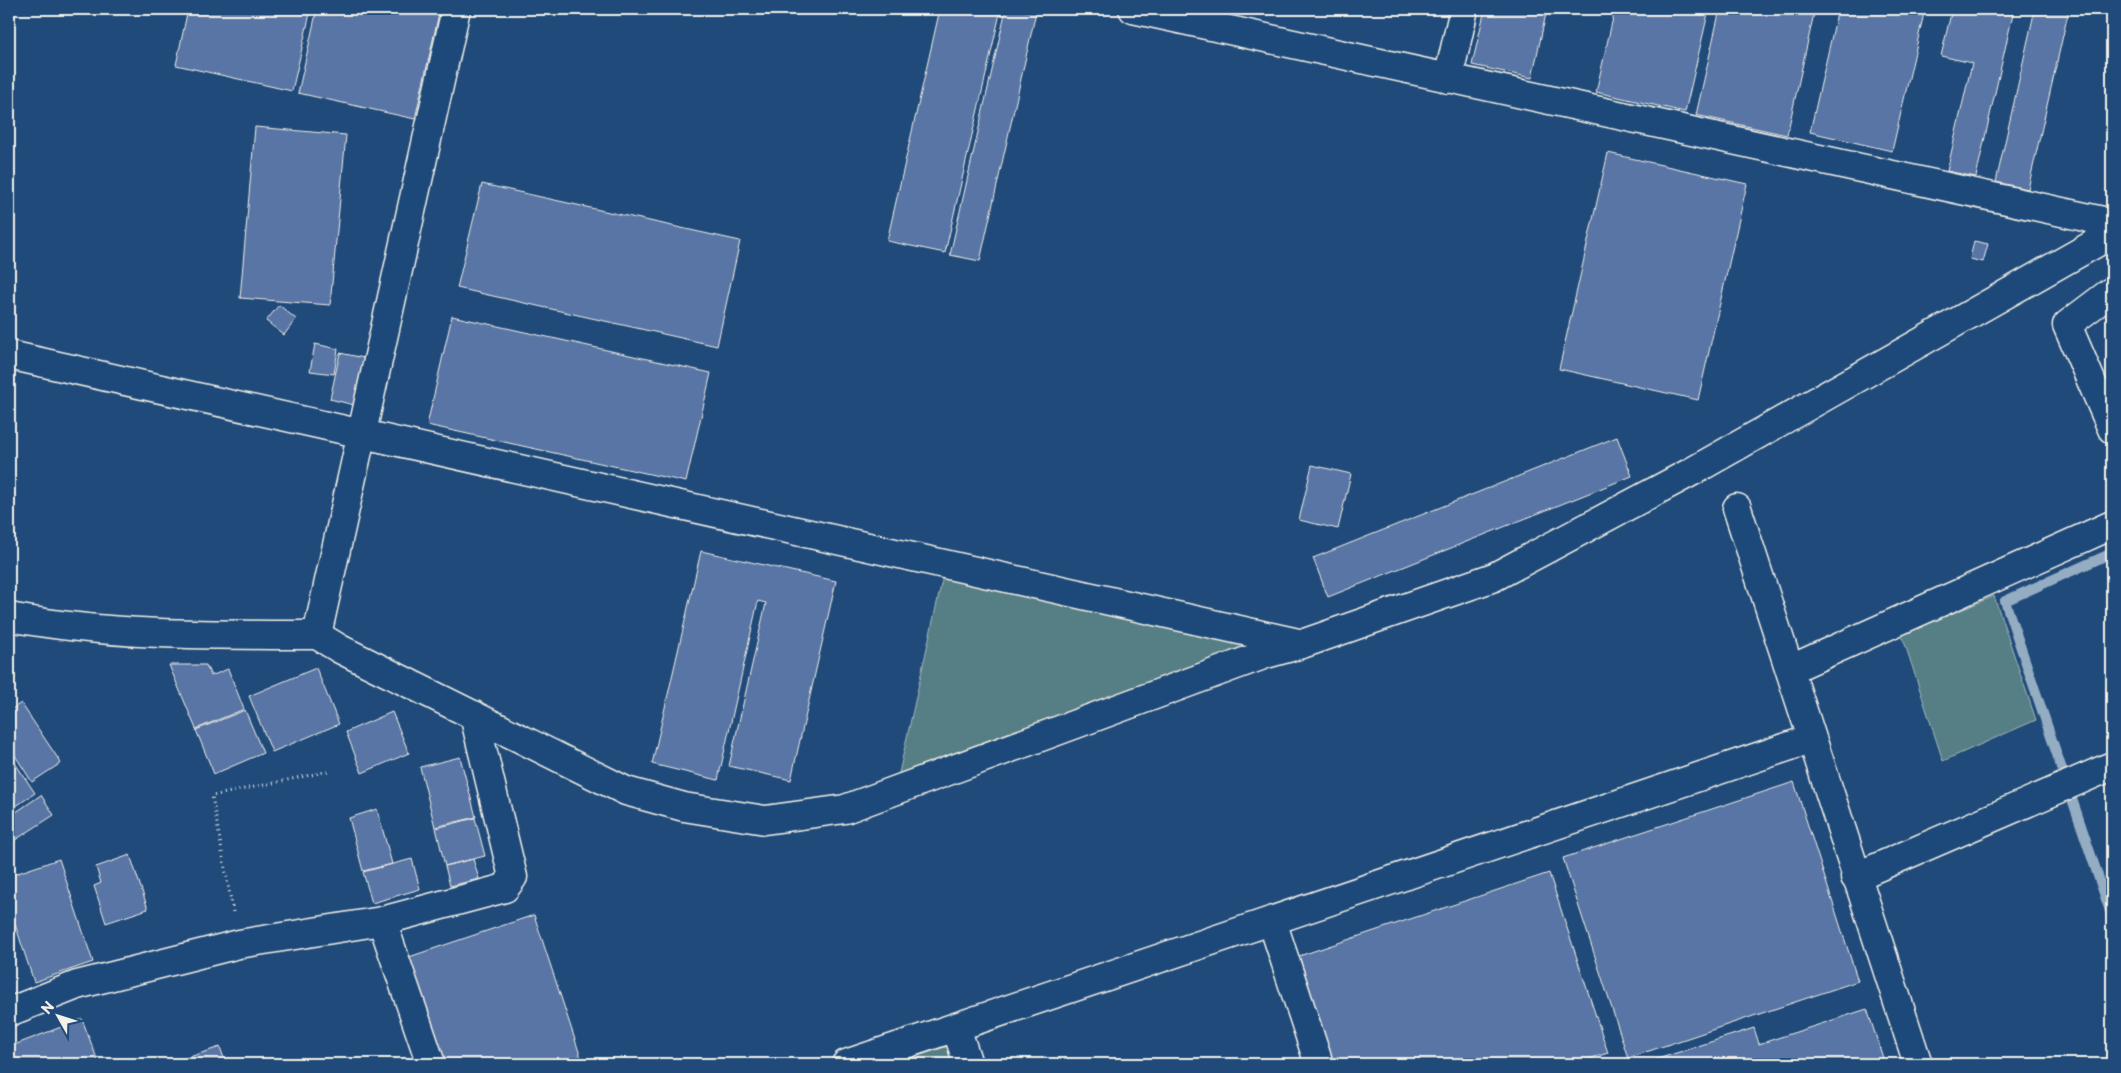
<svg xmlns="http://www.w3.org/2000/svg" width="2121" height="1073" viewBox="0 0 2121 1073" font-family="'Playpen Sans',sans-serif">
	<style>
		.green { fill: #567e85; stroke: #a5b8b6 }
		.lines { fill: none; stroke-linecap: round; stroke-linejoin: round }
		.stream { stroke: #95adc2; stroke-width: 10 }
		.building { fill: #5974a5; stroke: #f4f1e8 }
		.minor-casing { stroke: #f4f1e8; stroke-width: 31 }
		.path { stroke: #f4f1e8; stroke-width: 3; stroke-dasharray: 1 4; stroke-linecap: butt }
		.minor { stroke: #1f4a7a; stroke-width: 28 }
	</style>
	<rect width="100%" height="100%" fill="#1f4a7a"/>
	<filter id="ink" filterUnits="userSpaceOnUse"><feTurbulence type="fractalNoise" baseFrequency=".02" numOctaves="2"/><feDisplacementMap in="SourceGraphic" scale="10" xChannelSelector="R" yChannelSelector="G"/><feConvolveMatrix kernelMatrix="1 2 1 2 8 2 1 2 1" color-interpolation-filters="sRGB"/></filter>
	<g filter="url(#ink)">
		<path class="green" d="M 943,576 L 1259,647 L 897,782 Z
			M 1994,596 L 2036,720 L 1943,761 L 1902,635 Z
			M 951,1045 L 958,1064 L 894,1064 Z"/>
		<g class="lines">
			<path class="stream" d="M 2112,553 L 2005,601 L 2112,917"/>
		</g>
		<path class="building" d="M 188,9 L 311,9 L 292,91 L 176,65 Z
			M 317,9 L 440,9 L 415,119 L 298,93 Z
			M 940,9 L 1001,9 L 945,253 L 887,241 Z
			M 1006,9 L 1036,12 L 980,261 L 950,255 Z
			M 1485,9 L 1547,9 L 1532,78 L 1472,65 Z
			M 1615,9 L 1709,9 L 1685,112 L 1596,92 Z
			M 1720,9 L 1815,9 L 1787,135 L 1696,115 Z
			M 1838,9 L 1925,9 L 1892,151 L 1810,132 Z
			M 1952,9 L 2014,9 L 1976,177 L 1947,171 L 1972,63 L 1941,56 Z
			M 2035,9 L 2069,9 L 2028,189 L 1996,182 Z
			M 255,127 L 346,135 L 330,305 L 240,298 Z
			M 1608,153 L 1747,184 L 1698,400 L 1559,369 Z
			M 482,184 L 740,241 L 717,346 L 457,288 Z
			M 1974,241 L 1988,244 L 1983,262 L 1970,259 Z
			M 279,305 L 296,319 L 284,335 L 266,321 Z
			M 452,316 L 711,373 L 686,482 L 427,425 Z
			M 315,344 L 338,349 L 334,374 L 310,371 Z
			M 340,353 L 364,358 L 354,405 L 330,399 Z
			M 1617,437 L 1632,476 L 1328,597 L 1313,558 Z
			M 1312,465 L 1351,474 L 1338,529 L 1299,520 Z
			M 701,551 L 836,581 L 791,780 L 729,766 L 766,603 L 758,601 L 718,780 L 652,764 Z
			M 169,665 L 206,665 L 211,676 L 228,669 L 244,709 L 196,729 Z
			M 316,668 L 339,724 L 272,752 L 249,696 Z
			M 21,703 L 61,763 L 32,782 L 9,746 L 9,711 Z
			M 245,710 L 263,753 L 214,774 L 196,730 Z
			M 392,712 L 409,753 L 362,773 L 346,732 Z
			M 9,754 L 35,793 L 9,811 Z
			M 460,757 L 476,817 L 435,827 L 420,767 Z
			M 1794,782 L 1858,981 L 1628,1058 L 1563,858 Z
			M 41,795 L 54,815 L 9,844 L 9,817 Z
			M 377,809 L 392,864 L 363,871 L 349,818 Z
			M 475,818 L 485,856 L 445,866 L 436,828 Z
			M 130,855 L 148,909 L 106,923 L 94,886 L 101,883 L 96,867 Z
			M 59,859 L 93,962 L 34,982 L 9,906 L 9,876 Z
			M 412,859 L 420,889 L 372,903 L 363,872 Z
			M 473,859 L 479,879 L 450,886 L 445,866 Z
			M 1549,873 L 1608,1053 L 1573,1064 L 1334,1064 L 1299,956 Z
			M 534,915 L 583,1064 L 440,1064 L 406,958 Z
			M 1867,1009 L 1885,1064 L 1642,1064 L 1754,1028 L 1759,1044 Z
			M 82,1019 L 99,1064 L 9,1064 L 9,1047 Z
			M 220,1047 L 226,1064 L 168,1064 Z"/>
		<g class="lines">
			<g class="minor-casing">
				<path id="minor" d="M 1133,9 L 2112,223
					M 1448,79 L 1464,9
					M 2112,291 L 2067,325 L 2112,429
					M 9,355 L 1298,643
					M 1737,508 L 1918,1064
					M 9,617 C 111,636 213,635 317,635 L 340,649 L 626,791 L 684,807 L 765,820 L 845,809 L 1266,654 L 1302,644 L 1494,577 L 1693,471 L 2112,234
					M 317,635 L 456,9
					M 1791,669 L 2112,525
					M 1855,877 L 2112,766
					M 382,921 L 431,1064
					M 1272,921 L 1319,1064
					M 9,1012 L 77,985 L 239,944 L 382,921 L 505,888 L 513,877 L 474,715
					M 956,1027 L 968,1064
					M 846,1064 L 1811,739"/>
			</g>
			<path class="path" d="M 233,912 L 212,796 L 329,771"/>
			<use href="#minor" class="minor"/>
		</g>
	</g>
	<rect width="2121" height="1073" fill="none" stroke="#1f4a7a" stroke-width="30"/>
	<rect x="15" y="15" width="2091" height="1043" fill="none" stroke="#f4f1e8" stroke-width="2" filter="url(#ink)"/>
	<g transform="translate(58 1016) rotate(309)" stroke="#1f4a7a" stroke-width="4" paint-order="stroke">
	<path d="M0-4L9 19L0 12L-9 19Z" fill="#f4f1e8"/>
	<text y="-8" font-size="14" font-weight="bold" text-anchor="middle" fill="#f4f1e8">N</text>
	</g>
</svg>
